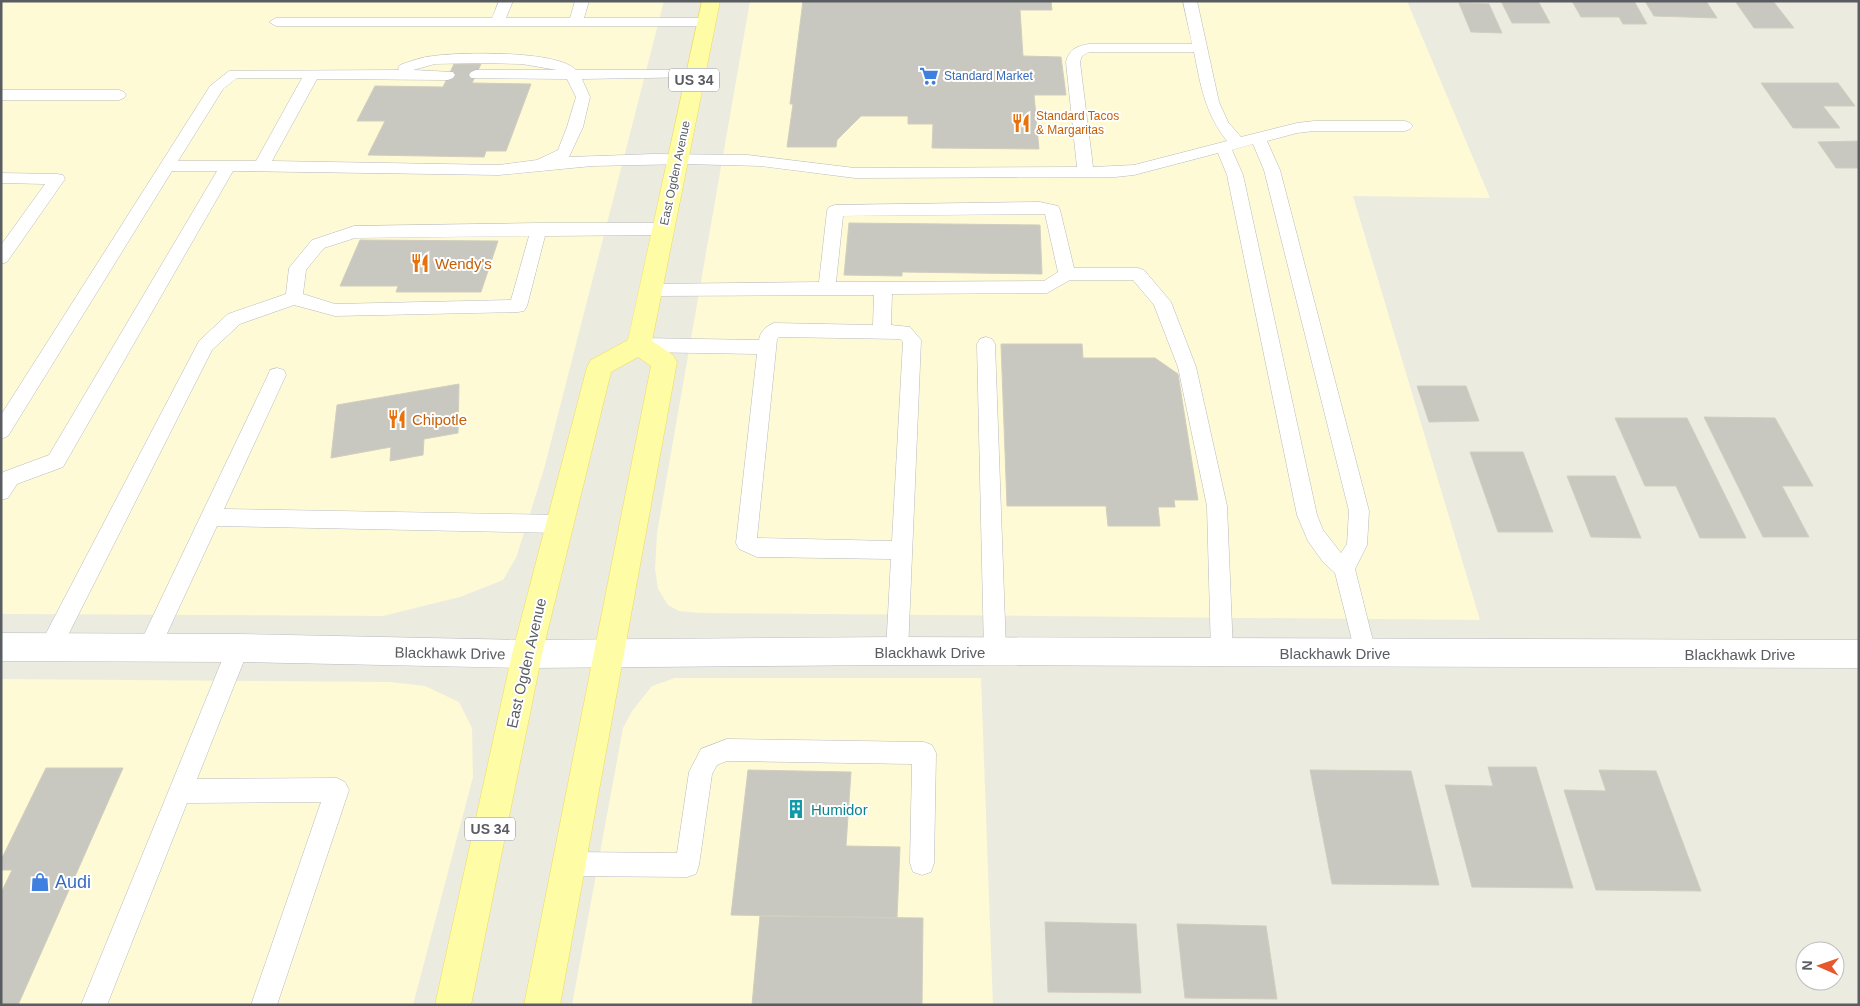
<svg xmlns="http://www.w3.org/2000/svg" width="1860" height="1006" viewBox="0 0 1860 1006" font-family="Arial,sans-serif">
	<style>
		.commercial { fill: #fdfad5 }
		.building { fill: #c9c8c0; stroke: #d1cebf }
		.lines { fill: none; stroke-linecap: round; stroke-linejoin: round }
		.service-casing { stroke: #b8babf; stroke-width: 1 }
		.minor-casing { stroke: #b8babf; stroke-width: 1 }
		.primary-casing { stroke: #efdb57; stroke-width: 1 }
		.service { fill: #fff; fill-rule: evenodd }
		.minor { fill: #fff; fill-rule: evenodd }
		.primary { fill: #fefca4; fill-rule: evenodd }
		.labels { text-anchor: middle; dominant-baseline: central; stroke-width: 4; stroke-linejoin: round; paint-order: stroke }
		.far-shop-label { font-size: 12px; fill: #366cbe; stroke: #fff; text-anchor: start }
		.far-food-label { font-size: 12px; fill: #c56008; stroke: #fff; text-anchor: start }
		.far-street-label { font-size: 12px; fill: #595c61; stroke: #fff }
		.shield { fill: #fff; stroke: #8b8d90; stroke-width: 1 }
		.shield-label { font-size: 14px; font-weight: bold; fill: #595c61 }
		.food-label { font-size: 15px; fill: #c56008; stroke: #fff; text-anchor: start }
		.street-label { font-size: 15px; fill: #595c61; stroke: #fff }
		.culture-label { font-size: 15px; fill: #0d838f; stroke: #fff; text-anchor: start }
		.near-shop-label { font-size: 18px; fill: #366cbe; stroke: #fff; text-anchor: start }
	</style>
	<rect width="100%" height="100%" fill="#ecebe0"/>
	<path class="commercial" d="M 1,1 L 664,1 L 544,469 L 516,558 L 503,580 L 460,597 L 383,616 L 1,614 Z
		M 750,1 L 1407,1 L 1490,198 L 1353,196 L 1480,620 L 699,613 L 679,611 L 668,605 L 658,589 L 655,569 L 657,533 Z
		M 675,678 L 981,678 L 993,1005 L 572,1005 L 623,728 L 632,711 L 652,686 Z
		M 1,679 L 390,682 L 425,686 L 459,702 L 472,728 L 473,777 L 413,1005 L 1,1005 Z"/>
	<path class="building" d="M 803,1 L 1051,1 L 1052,10 L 1020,10 L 1023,56 L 1061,57 L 1066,95 L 1034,95 L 1039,149 L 932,148 L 933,124 L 908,124 L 908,116 L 861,116 L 837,140 L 836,147 L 787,147 L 793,104 L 790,104 Z
		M 1501,1 L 1538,1 L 1550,23 L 1512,23 Z
		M 1572,1 L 1634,1 L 1647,24 L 1623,24 L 1619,17 L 1581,17 Z
		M 1645,1 L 1706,1 L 1717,18 L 1654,16 Z
		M 1735,1 L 1773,1 L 1794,28 L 1754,28 Z
		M 1459,3 L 1489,4 L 1502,33 L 1471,32 Z
		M 454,64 L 481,64 L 472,83 L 531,84 L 506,151 L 486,151 L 484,157 L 368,155 L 385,121 L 357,121 L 375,86 L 443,87 Z
		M 1761,83 L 1838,83 L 1855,106 L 1823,106 L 1840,128 L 1793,128 Z
		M 1859,141 L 1859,168 L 1836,168 L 1818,142 Z
		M 849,223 L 1040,225 L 1042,274 L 902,272 L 902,276 L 844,275 Z
		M 360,240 L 498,241 L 481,292 L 396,292 L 398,286 L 340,286 Z
		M 1001,344 L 1082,344 L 1083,358 L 1155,358 L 1178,374 L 1198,500 L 1174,500 L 1175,507 L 1158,507 L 1160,526 L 1108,526 L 1106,506 L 1007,506 Z
		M 459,384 L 458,433 L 424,439 L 423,455 L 390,461 L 391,447 L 331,458 L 337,405 Z
		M 1417,386 L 1466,386 L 1479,421 L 1429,422 Z
		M 1704,417 L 1775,418 L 1813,486 L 1782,486 L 1809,537 L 1763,537 Z
		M 1615,418 L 1687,418 L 1746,538 L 1700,538 L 1676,486 L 1645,486 Z
		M 1470,452 L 1523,452 L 1553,532 L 1498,532 Z
		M 1567,476 L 1615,476 L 1641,538 L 1591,537 Z
		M 1488,767 L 1536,767 L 1573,888 L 1472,887 L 1445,785 L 1493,786 Z
		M 46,768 L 123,768 L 18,1005 L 1,1005 L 1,893 L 12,870 L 1,870 L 1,860 Z
		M 748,770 L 851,772 L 846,846 L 900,847 L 897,918 L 731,915 Z
		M 1310,770 L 1411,771 L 1439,885 L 1332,884 Z
		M 1599,770 L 1656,771 L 1701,891 L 1596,890 L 1564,790 L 1606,791 Z
		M 760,916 L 923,918 L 922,1005 L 752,1005 Z
		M 1045,922 L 1136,924 L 1141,993 L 1048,992 Z
		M 1177,924 L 1266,926 L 1277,999 L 1185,998 Z"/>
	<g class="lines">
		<g class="service-casing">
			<path id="service" d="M 499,1 L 513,1 L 506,18 L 570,18 L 575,1 L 589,1 L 584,18 L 706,18 L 713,22 L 706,26 L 276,26 L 269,22 L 276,18 L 492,18 Z
				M 1183,1 L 1197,1 L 1219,102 L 1228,122 L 1241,137 L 1297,123 L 1314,121 L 1405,121 L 1410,123 L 1413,126 L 1410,129 L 1405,131 L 1314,131 L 1297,133 L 1267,141 L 1280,170 L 1369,511 L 1367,545 L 1355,569 L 1376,653 L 1373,660 L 1365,663 L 1357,660 L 1335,573 L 1323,562 L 1308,541 L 1297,515 L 1227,175 L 1218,153 L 1134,175 L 1115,177 L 855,178 L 761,166 L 686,164 L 592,166 L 499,175 L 233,171 L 63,467 L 17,484 L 8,498 L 1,500 L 1,475 L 3,472 L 49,455 L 217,171 L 172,171 L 8,436 L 1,439 L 1,415 L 210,86 L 229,71 L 399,70 L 398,68 L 400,65 C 411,61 422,57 433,56 C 460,52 558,50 576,70 L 695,70 L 700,71 L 702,74 L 700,77 L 582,79 L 590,97 L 583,127 L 569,157 L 654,154 L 748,155 L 855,168 L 1077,167 L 1066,62 C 1069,49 1077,46 1089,44 L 1192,44 ZM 1089,52 L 1194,52 C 1201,87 1205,113 1227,141 L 1134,165 L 1093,167 L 1080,62 L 1082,56 ZM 481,63 L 522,64 L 557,70 L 476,70 L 471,72 L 469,75 L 471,78 L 567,79 L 576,97 L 567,127 L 558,150 L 537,160 L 499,165 L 272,161 L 317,79 L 448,80 L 453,78 L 455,75 L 453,72 L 413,70 L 435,64 ZM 237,78 L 302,78 L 256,161 L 178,161 L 223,89 ZM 1253,144 L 1264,170 L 1349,511 L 1347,544 L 1341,553 L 1323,530 L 1317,515 L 1243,175 L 1232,150 Z
				M 1,90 L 119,90 L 124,92 L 126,95 L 124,98 L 119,100 L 1,100 Z
				M 1,173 L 57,174 L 63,175 L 65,179 L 7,262 L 1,264 L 1,245 L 45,184 L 1,183 Z
				M 1040,202 L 1058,206 L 1060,210 L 1074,268 L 1138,268 L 1144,270 L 1171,302 L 1196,367 L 1227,506 L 1233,652 L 1230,659 L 1222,662 L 1214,659 L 1211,652 L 1207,506 L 1178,367 L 1154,305 L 1133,280 L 1070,280 L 1047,293 L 892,294 L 891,325 L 910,327 L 921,340 L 908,651 L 905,658 L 897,661 L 889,658 L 886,651 L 891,559 L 757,557 L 739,549 L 736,543 L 757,354 L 639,352 L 633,350 L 630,345 L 633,340 L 639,338 L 759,340 C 760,332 766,326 774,323 L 873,325 L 874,295 L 649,296 L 643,294 L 640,290 L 643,286 L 649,284 L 819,282 L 827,211 L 829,207 L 835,205 ZM 1040,214 L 1045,214 L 1058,272 L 1044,281 L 836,282 L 843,216 ZM 779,337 L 900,339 L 903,342 L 892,541 L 757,538 L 777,339 Z
				M 539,223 L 663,223 L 669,225 L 671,229 L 669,233 L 663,235 L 545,236 L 527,306 L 524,311 L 518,312 L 335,316 L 294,305 L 240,324 L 212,350 L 58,655 L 50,658 L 42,655 L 39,648 L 42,641 L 199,341 L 228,314 L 286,294 L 289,268 L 312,240 L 354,226 ZM 529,236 L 511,300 L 335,304 L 303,294 L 306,270 L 324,248 L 355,238 Z
				M 986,337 L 992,339 L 995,344 L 1006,651 L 1003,658 L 995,661 L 987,658 L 984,651 L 977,344 L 980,339 Z
				M 277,368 L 284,370 L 286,375 L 224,509 L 560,515 L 567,518 L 570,524 L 567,530 L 560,533 L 217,526 L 157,655 L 149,658 L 141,655 L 138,648 L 141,641 L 268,375 L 270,370 Z
				M 238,638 L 246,641 L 249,648 L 197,779 L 337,778 L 345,782 L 349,790 L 277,1005 L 251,1005 L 321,802 L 187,803 L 107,1005 L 81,1005 L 227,648 L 230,641 Z
				M 727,739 L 924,742 L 932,745 L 936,753 L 934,863 L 931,872 L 922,875 L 913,872 L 910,863 L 912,764 L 727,761 L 717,765 L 712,774 L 699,865 L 696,874 L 687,877 L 568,876 L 559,873 L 556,864 L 559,855 L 568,852 L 677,853 L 689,772 L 701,749 Z"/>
		</g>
		<g class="minor-casing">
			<path id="minor" d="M 1,633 L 238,634 L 527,640 L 897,637 L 1859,640 L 1859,668 L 897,665 L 527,668 L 238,662 L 1,661 Z"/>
		</g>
		<g class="primary-casing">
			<path id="primary" d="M 702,1 L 720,1 L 652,341 L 673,355 L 677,362 L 560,1005 L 524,1005 L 651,366 L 638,357 L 611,372 L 542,654 L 471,1005 L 435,1005 L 512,654 L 587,367 L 591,360 L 628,340 Z"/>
		</g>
		<use href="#service" class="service"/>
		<use href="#minor" class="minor"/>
		<use href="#primary" class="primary"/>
	</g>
	<defs>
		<g id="supermarket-bare" transform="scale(1.5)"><path d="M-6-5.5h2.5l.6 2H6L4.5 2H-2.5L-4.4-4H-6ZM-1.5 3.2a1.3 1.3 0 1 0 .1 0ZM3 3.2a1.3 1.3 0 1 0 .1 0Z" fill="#3f7fe0" stroke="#fff" stroke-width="2.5" paint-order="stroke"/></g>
		<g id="restaurant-bare" transform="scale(1.5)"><path d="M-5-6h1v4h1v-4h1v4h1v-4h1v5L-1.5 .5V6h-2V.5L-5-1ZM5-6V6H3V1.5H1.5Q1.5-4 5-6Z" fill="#e8710a" stroke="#fff" stroke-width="2.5" paint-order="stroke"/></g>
		<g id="building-bare" transform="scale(1.5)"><path d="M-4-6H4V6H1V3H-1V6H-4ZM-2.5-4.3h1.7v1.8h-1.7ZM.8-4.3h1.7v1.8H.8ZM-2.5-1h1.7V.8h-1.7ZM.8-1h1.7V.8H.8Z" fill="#0f9aa8" stroke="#fff" stroke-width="2.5" paint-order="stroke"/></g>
		<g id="shop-bare" transform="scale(1.5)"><path d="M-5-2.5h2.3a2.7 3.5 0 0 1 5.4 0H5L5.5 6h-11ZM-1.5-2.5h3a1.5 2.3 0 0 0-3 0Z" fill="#3f7fe0" stroke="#fff" stroke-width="2.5" paint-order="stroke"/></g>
	</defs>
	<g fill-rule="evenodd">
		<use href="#supermarket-bare" x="929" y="76"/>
		<use href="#restaurant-bare" x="1021" y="123"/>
		<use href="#restaurant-bare" x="420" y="263"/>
		<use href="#restaurant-bare" x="397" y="419"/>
		<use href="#building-bare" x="796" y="809"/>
		<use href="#shop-bare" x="40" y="882"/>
	</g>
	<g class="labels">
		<g class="far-shop-label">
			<text x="944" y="76">Standard Market</text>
		</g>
		<g class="far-food-label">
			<text x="1036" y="116">Standard Tacos<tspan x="1036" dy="14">&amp; Margaritas</tspan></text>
		</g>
		<g class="far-street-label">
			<text transform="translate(675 173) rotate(-78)">East Ogden Avenue</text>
		</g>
		<g class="shield">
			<rect x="669" y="68.5" width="50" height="23" rx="4"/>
			<rect x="465" y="817.5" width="50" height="23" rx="4"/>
		</g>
		<g class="shield-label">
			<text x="694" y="80">US 34</text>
			<text x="490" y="829">US 34</text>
		</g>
		<g class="food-label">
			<text x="435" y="263">Wendy's</text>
			<text x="412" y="419">Chipotle</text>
		</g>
		<g class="street-label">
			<text x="930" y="652">Blackhawk Drive</text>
			<text transform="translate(450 653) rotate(1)">Blackhawk Drive</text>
			<text x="1335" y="653">Blackhawk Drive</text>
			<text x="1740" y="654">Blackhawk Drive</text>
			<text transform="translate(526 663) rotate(-77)">East Ogden Avenue</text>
		</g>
		<g class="culture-label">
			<text x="811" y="809">Humidor</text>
		</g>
		<g class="near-shop-label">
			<text x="55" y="882">Audi</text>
		</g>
	</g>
	<rect width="1860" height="1006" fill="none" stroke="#595c61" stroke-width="5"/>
	<g transform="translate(1820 966) rotate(272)"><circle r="24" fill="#ffffff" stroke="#bdbec0"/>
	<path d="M0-4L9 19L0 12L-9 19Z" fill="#e6572d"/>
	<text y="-8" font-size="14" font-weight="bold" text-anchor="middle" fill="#595c61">N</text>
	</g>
</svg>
